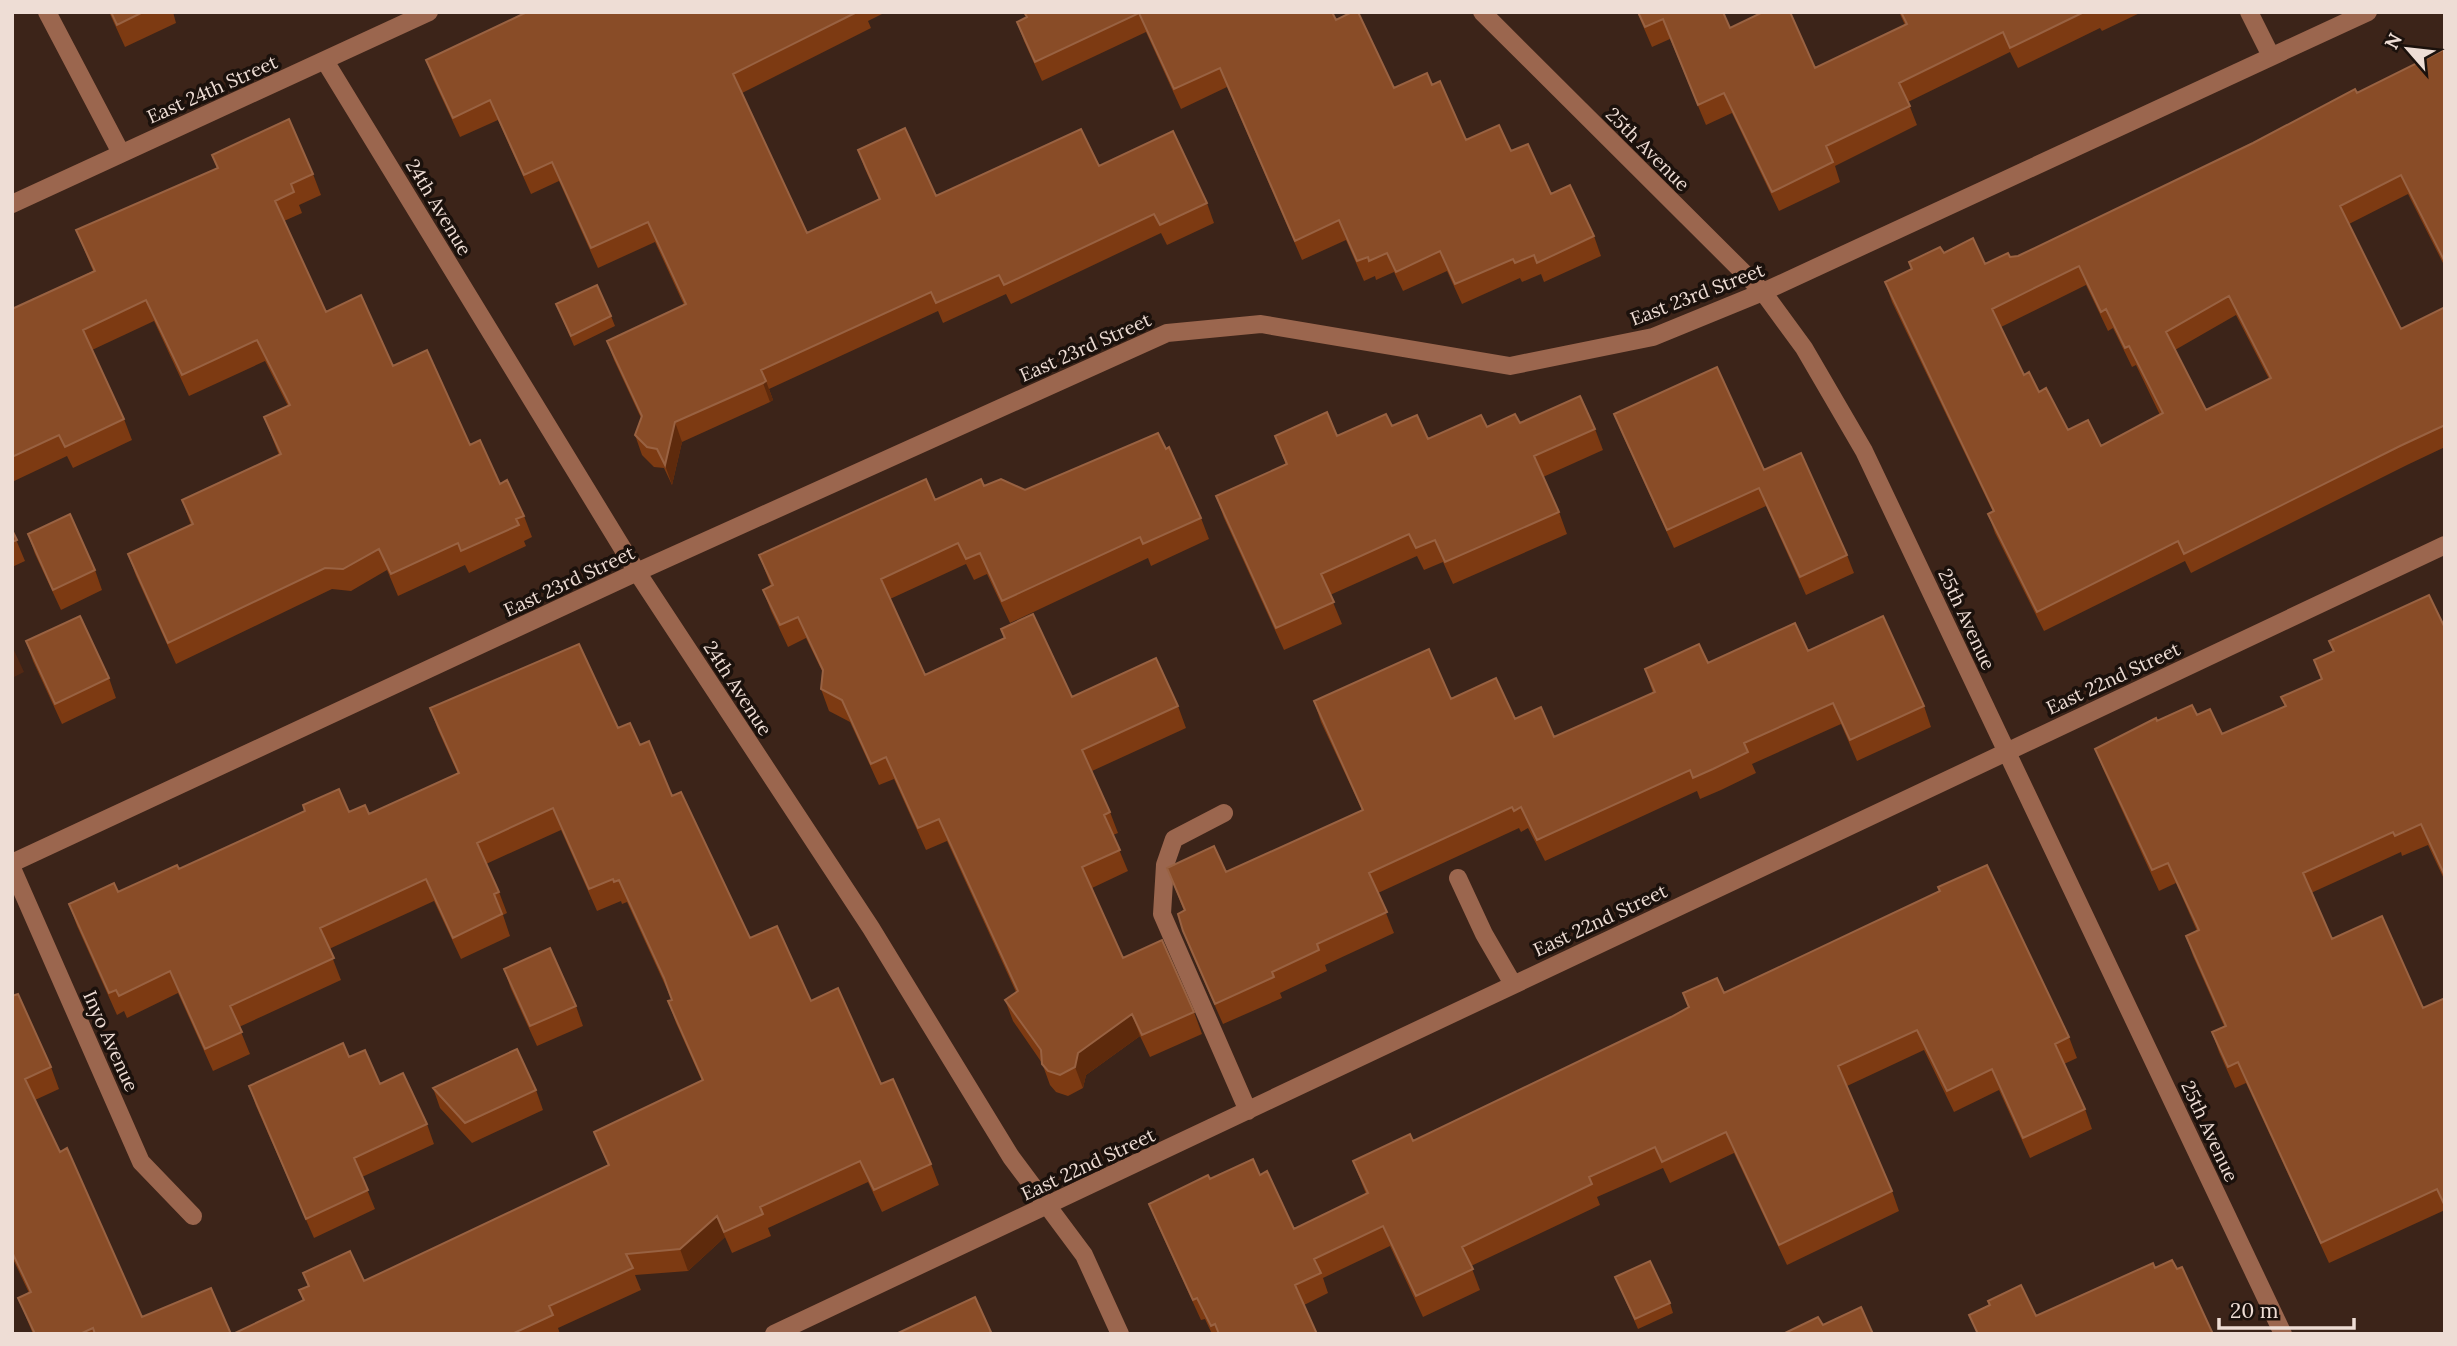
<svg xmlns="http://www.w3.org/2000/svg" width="2457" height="1346" viewBox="0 0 2457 1346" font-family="Lora,serif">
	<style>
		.green { fill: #532914 }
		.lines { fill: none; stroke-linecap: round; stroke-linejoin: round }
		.minor { stroke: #9b664e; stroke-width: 18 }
		.wall { fill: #7d3a12; fill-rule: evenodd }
		.shaded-wall { fill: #5e2a0c }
		.building { fill: #894c27; stroke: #996242; stroke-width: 2; fill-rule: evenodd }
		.labels { text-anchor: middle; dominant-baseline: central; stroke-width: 7; stroke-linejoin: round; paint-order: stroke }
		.street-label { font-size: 19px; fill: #eeddd5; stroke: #1b110c }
	</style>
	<rect width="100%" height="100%" fill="#3c2419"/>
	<path class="green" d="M 12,646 L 24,672 L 12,678 Z"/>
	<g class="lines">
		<path class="minor" d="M 47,12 L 121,153
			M 1482,12 L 1763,292 L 1804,348 L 1864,451 L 2283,1334
			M 2249,12 L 2271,56
			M 325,61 L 637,572 L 871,928 L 1011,1157 L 1084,1255 L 1120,1334
			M 12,204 L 429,12
			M 1224,813 L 1174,839 L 1165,865 L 1162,914 L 1248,1111
			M 12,863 L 637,572 L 1167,333 L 1261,324 L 1510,366 L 1653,337 L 1763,292 L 2368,12
			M 12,868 L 141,1162 L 193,1216
			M 1458,878 L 1484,934 L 1513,984
			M 774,1334 L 2445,545"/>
	</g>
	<path class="wall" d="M 109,12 L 173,12 L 176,23 L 125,47 Z
		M 527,12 L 886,12 L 868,21 L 871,28 L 742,93 L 807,233 L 879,200 L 865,169 L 858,150 L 936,196 L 1099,166 L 1207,203 L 1214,223 L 1167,245 L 1161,233 L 1011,304 L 1006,294 L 943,323 L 938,311 L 769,389 L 773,400 L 770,402 L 682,442 L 672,485 L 664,468 L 654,467 L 642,455 L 635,435 L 641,418 L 614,360 L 607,341 L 684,305 L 655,242 L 598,268 L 559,181 L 531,194 L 498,120 L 460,137 L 433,79 L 426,60 Z
		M 1024,12 L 1332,12 L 1336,20 L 1394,88 L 1432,85 L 1466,140 L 1511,151 L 1594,236 L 1601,256 L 1544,282 L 1541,274 L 1522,282 L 1520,278 L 1462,304 L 1447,271 L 1403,291 L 1394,272 L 1376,280 L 1375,276 L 1364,281 L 1346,240 L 1302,260 L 1227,87 L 1181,109 L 1146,32 L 1042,81 L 1024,41 L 1017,22 L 1026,17 Z
		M 1637,12 L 1723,12 L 1730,28 L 1815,68 L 1905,25 L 1899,12 L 2142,12 L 2102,31 L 2100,28 L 2018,68 L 2010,52 L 1908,102 L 1917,125 L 1835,166 L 1840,182 L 1779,211 L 1732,113 L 1706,125 L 1670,39 L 1652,47 Z
		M 2445,49 L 2445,267 L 2408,194 L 2349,224 L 2401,329 L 2445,307 L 2445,447 L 2407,465 L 2191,573 L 2185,561 L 2044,631 L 1995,533 L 1988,514 L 1993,512 L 1892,302 L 1885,282 L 1912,269 L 1909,262 L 1944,253 L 1985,264 L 2018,256 L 2357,93 ZM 2086,285 L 2108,331 L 2113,328 L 2132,367 L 2136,365 L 2160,415 L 2101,446 L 2068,430 L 2024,375 L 2001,327 ZM 2236,315 L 2269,379 L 2206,410 L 2175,350 Z
		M 212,155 L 313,174 L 321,195 L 299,205 L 302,213 L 284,221 L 326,312 L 393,366 L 470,445 L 524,516 L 532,537 L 524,541 L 526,546 L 469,573 L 465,565 L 398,596 L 387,570 L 351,591 L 332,589 L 176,664 L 136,576 L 128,554 L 191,525 L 182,500 L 279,455 L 264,417 L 288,406 L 265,361 L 189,396 L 154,321 L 92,350 L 124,419 L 132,440 L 73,468 L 67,456 L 12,482 L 12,309 L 93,271 L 76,230 L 217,168 Z
		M 556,304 L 611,316 L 615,326 L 574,346 Z
		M 1614,414 L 1764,470 L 1847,555 L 1854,573 L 1806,595 L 1766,506 L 1674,548 L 1621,432 Z
		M 1520,423 L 1595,429 L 1603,450 L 1543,477 L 1559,512 L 1567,534 L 1453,584 L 1443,562 L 1424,570 L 1417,556 L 1330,595 L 1342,624 L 1284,650 L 1224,518 L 1216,496 L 1286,465 L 1275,436 L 1337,436 L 1392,426 L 1428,439 L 1487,427 Z
		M 1166,449 L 1201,518 L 1209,539 L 1151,566 L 1148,558 L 1010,623 L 987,574 L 974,580 L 966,564 L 890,599 L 925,675 L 1005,638 L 1001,629 L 1072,697 L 1178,706 L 1186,728 L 1092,771 L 1110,812 L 1118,833 L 1113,835 L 1128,871 L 1092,888 L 1123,958 L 1194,1012 L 1202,1034 L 1150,1057 L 1140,1036 L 1086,1075 L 1083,1088 L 1068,1096 L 1056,1092 L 1050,1085 L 1042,1063 L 1013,1021 L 1005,1000 L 1016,992 L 947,841 L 926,850 L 894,779 L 879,785 L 850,722 L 829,711 L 821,689 L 823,673 L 806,638 L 788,647 L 771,611 L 763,590 L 771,586 L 759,555 L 984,486 L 1025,490 Z
		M 12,530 L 25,561 L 12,567 Z
		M 28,534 L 95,570 L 102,590 L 61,610 L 35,554 Z
		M 2445,628 L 2445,881 L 2428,845 L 2402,856 L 2401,852 L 2311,893 L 2332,939 L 2423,1008 L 2445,998 L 2445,1210 L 2329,1263 L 2246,1083 L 2235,1088 L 2219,1052 L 2212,1032 L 2224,1026 L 2193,956 L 2186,936 L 2197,931 L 2176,883 L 2159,891 L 2103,769 L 2095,749 L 2157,721 L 2197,715 L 2222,734 L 2285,707 L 2281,697 L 2321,679 L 2314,660 L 2333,651 L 2329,641 Z
		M 26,641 L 109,678 L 116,698 L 62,724 L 33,661 Z
		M 1808,651 L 1924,706 L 1931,727 L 1857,761 L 1841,724 L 1752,764 L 1756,773 L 1721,790 L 1700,799 L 1697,791 L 1545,861 L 1528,828 L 1521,832 L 1519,828 L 1378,893 L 1394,933 L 1325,965 L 1327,971 L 1280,993 L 1282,998 L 1223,1024 L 1191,952 L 1183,931 L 1184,911 L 1167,868 L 1226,872 L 1362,810 L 1321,722 L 1314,701 L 1451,699 L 1515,719 L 1554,737 L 1653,693 L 1645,669 Z
		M 430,708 L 618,728 L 640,745 L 672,796 L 750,938 L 811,1001 L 881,1084 L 931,1164 L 939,1185 L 882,1212 L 868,1182 L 768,1228 L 771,1236 L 732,1253 L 725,1237 L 688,1271 L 635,1275 L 641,1290 L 558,1328 L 560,1334 L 233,1334 L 303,1300 L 299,1290 L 308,1286 L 303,1273 L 364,1281 L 608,1165 L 594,1132 L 702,1081 L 676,1023 L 668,1001 L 672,1000 L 671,998 L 627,902 L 622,904 L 621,901 L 597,911 L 561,830 L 486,864 L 499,892 L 507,913 L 503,915 L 510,936 L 461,959 L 434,901 L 329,949 L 341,980 L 239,1027 L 250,1054 L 213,1071 L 178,993 L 127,1018 L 124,1011 L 117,1015 L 77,926 L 69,904 L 118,892 L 179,869 L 349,812 L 369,814 L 458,774 L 438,730 Z
		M 504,969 L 576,1006 L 583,1026 L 537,1046 L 511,989 Z
		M 1683,993 L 1724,993 L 2069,1037 L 2077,1058 L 2064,1064 L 2085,1109 L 2092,1129 L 2030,1158 L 1999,1090 L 1954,1112 L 1924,1050 L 1847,1086 L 1892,1191 L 1899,1211 L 1787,1265 L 1734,1153 L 1670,1183 L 1663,1168 L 1597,1197 L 1600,1205 L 1471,1266 L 1480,1290 L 1423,1317 L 1390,1246 L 1323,1278 L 1328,1293 L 1304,1305 L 1317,1334 L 1212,1334 L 1205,1319 L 1201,1320 L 1157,1224 L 1149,1204 L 1210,1179 L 1260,1175 L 1294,1229 L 1366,1194 L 1353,1161 L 1413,1141 L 1671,1017 L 1688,1008 Z
		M 12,996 L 51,1067 L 59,1089 L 35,1100 L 60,1152 L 142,1317 L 231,1334 L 33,1334 L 18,1298 L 29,1293 L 12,1257 Z
		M 349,1057 L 427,1124 L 434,1144 L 362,1177 L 375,1209 L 314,1238 L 256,1106 L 249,1086 Z
		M 433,1088 L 536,1090 L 543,1110 L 472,1143 L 440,1108 Z
		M 1615,1277 L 1670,1303 L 1673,1313 L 1638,1329 Z"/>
	<path class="shaded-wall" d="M 766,381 L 773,400 L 770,402 L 763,383 Z
		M 675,422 L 682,442 L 672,485 L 665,465 Z
		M 1132,1014 L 1140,1036 L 1086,1075 L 1083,1088 L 1075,1067 L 1078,1053 Z
		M 717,1216 L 725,1237 L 688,1271 L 680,1249 Z"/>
	<path class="building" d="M 111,12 L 143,12 L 117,25 Z
		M 527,12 L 857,12 L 733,74 L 807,233 L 880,199 L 858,150 L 905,128 L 936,196 L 1081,129 L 1099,166 L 1173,131 L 1207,203 L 1160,225 L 1154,214 L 1004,285 L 999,275 L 936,303 L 931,292 L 761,370 L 766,381 L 763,383 L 675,422 L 665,465 L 657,449 L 647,447 L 635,435 L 642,416 L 607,341 L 686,304 L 648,222 L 591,248 L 552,162 L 524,175 L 490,100 L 453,118 L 426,60 Z
		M 1024,12 L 1332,12 L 1336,20 L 1352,12 L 1358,12 L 1394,88 L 1427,73 L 1432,85 L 1440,81 L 1466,140 L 1499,125 L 1511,151 L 1528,144 L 1551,194 L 1570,185 L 1594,236 L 1537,263 L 1534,255 L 1515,263 L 1513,259 L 1455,284 L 1440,251 L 1396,272 L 1387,253 L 1369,261 L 1368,257 L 1357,261 L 1339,220 L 1295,241 L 1220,68 L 1174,89 L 1139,13 L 1035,62 L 1017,22 L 1027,17 Z
		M 1638,12 L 1723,12 L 1730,28 L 1763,12 L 1790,12 L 1815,68 L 1907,24 L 1901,12 L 2084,12 L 2010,48 L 2003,32 L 1899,83 L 1910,106 L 1826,146 L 1833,162 L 1772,192 L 1724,93 L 1698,105 L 1663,19 L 1645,27 Z
		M 2445,49 L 2445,262 L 2401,175 L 2340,206 L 2401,329 L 2445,307 L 2445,425 L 2400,446 L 2184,554 L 2178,541 L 2037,612 L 1988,514 L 1994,511 L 1885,282 L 1912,269 L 1909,262 L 1940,247 L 1944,253 L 1973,238 L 1985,264 L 2008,253 L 2010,257 L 2018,256 L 2253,143 L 2355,89 L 2357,93 ZM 2079,266 L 2101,312 L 2106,309 L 2125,348 L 2129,346 L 2163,413 L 2101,446 L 2088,420 L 2068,430 L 2046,388 L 2039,392 L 2029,372 L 2024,375 L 1992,309 ZM 2229,296 L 2271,378 L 2206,410 L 2166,332 Z
		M 289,119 L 313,174 L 291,184 L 294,192 L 275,201 L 326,312 L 361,295 L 393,366 L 427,350 L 470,445 L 480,440 L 500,484 L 507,480 L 524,516 L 516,519 L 519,525 L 461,551 L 458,543 L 391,574 L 379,549 L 343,569 L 325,568 L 168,643 L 128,554 L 193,524 L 182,500 L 281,454 L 264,417 L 290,405 L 257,340 L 182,375 L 146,300 L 83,330 L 124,419 L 65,447 L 59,435 L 12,457 L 12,309 L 95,271 L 76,230 L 218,168 L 212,155 Z
		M 597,285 L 611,316 L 571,336 L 556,304 Z
		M 1717,367 L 1764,470 L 1801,453 L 1847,555 L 1800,577 L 1759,488 L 1667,530 L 1614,414 Z
		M 1580,396 L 1595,429 L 1534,456 L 1559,512 L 1445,562 L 1435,540 L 1416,548 L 1409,534 L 1321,574 L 1334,602 L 1276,628 L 1216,496 L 1287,464 L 1275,436 L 1327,412 L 1337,436 L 1386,414 L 1392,426 L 1417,415 L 1428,439 L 1481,415 L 1487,427 L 1515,414 L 1520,423 Z
		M 1158,433 L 1166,449 L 1169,447 L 1201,518 L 1143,544 L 1140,537 L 1002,601 L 980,553 L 966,559 L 958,543 L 881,579 L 925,675 L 1005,638 L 1001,629 L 1033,614 L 1072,697 L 1156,658 L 1178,706 L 1082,750 L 1110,812 L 1104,815 L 1120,850 L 1082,867 L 1123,958 L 1162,940 L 1194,1012 L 1142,1035 L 1132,1014 L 1078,1053 L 1075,1067 L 1060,1075 L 1048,1071 L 1042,1064 L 1041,1050 L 1005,1000 L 1018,991 L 939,819 L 918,828 L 886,757 L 871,764 L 842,700 L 821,689 L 823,670 L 798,617 L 780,625 L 763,590 L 773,585 L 759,555 L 926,479 L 935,500 L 981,479 L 984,486 L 1001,479 L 1025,490 Z
		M 70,514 L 95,570 L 53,590 L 28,534 Z
		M 12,530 L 17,540 L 12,542 Z
		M 2429,595 L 2445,628 L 2445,876 L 2421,824 L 2395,836 L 2393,832 L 2303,873 L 2332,939 L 2382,916 L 2423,1008 L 2445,998 L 2445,1206 L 2437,1189 L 2321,1243 L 2238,1062 L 2228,1067 L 2212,1032 L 2226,1026 L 2186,936 L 2199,930 L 2168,863 L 2152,870 L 2095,749 L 2156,718 L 2157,721 L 2192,705 L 2197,715 L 2210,709 L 2222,734 L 2286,706 L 2281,697 L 2322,679 L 2314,660 L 2334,651 L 2329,641 Z
		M 80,616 L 109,678 L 55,704 L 26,641 Z
		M 1883,616 L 1924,706 L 1850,740 L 1833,703 L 1744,743 L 1748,752 L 1713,769 L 1693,778 L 1690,770 L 1537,840 L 1521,807 L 1514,811 L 1512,807 L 1369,873 L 1387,912 L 1317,944 L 1319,950 L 1272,972 L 1274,977 L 1215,1004 L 1183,931 L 1178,914 L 1185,910 L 1167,868 L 1214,846 L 1226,872 L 1363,810 L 1314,701 L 1429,649 L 1451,699 L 1496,678 L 1515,719 L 1541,707 L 1554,737 L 1655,692 L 1645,669 L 1699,644 L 1708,663 L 1795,623 L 1808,651 Z
		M 579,644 L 618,728 L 630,723 L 640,745 L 649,741 L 672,796 L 681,792 L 750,938 L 777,926 L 811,1001 L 838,988 L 881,1084 L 893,1079 L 931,1164 L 874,1190 L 860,1161 L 760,1207 L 763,1214 L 724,1232 L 717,1216 L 680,1249 L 626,1254 L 633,1268 L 549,1306 L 553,1315 L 512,1334 L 233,1334 L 304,1300 L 299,1290 L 309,1286 L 303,1273 L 350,1251 L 364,1281 L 609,1165 L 594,1132 L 703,1080 L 668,1001 L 672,1000 L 664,978 L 619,880 L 614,882 L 613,879 L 589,889 L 553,808 L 477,843 L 499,892 L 494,894 L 502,914 L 453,938 L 426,879 L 320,928 L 334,958 L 230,1006 L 242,1032 L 205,1049 L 170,971 L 119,996 L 116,990 L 109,993 L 69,904 L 114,883 L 118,892 L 177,865 L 179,869 L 305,811 L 303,805 L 339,789 L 349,812 L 365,805 L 369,814 L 459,773 L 430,708 Z
		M 1987,865 L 2069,1037 L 2055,1044 L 2085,1109 L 2023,1138 L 1992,1069 L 1947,1091 L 1917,1030 L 1838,1066 L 1892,1191 L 1779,1245 L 1726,1132 L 1662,1162 L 1655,1147 L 1589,1177 L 1592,1184 L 1462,1247 L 1473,1269 L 1416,1296 L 1383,1226 L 1314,1259 L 1321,1273 L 1295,1285 L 1317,1334 L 1219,1334 L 1215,1324 L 1211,1326 L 1197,1298 L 1193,1300 L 1149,1204 L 1208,1175 L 1210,1179 L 1253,1159 L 1260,1175 L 1267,1171 L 1294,1229 L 1368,1193 L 1353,1161 L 1410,1134 L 1413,1141 L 1671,1017 L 1689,1007 L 1683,993 L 1717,978 L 1724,993 L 1940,891 L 1938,887 Z
		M 550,948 L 576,1006 L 530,1026 L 504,969 Z
		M 18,994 L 51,1067 L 25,1079 L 60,1152 L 67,1148 L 142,1317 L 211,1288 L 231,1334 L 95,1334 L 93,1328 L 80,1334 L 35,1334 L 18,1298 L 31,1292 L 12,1252 L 12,996 Z
		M 343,1043 L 349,1057 L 365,1050 L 380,1084 L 403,1073 L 427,1124 L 354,1158 L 368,1190 L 306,1219 L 249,1086 Z
		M 517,1049 L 536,1090 L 465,1123 L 433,1088 Z
		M 2172,1260 L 2177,1269 L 2182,1267 L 2213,1334 L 1978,1334 L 1969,1315 L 1990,1305 L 1988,1301 L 2021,1285 L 2036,1316 L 2153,1263 L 2155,1268 Z
		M 1650,1261 L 1670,1303 L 1635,1319 L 1615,1277 Z
		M 975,1297 L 991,1332 L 987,1334 L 896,1334 Z
		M 1861,1307 L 1873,1334 L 1783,1334 L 1818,1317 L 1823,1325 Z"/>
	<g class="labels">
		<g class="street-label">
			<text transform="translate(212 89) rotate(-24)">East 24th Street</text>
			<text transform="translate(1648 149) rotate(45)">25th Avenue</text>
			<text transform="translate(439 207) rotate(59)">24th Avenue</text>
			<text transform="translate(1697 294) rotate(-21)">East 23rd Street</text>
			<text transform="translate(1085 347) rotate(-24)">East 23rd Street</text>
			<text transform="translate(569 581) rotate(-25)">East 23rd Street</text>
			<text transform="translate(1967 619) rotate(65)">25th Avenue</text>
			<text transform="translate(2113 678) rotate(-25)">East 22nd Street</text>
			<text transform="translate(738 688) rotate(57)">24th Avenue</text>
			<text transform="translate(1600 920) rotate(-25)">East 22nd Street</text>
			<text transform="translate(111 1041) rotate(66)">Inyo Avenue</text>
			<text transform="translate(2210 1131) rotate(65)">25th Avenue</text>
			<text transform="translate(1088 1164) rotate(-25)">East 22nd Street</text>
		</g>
	</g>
	<rect width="2457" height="1346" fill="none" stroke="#eeddd5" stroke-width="28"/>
	<g transform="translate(2408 49) rotate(298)" stroke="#1b110c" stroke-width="5" paint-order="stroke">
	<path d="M0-5L12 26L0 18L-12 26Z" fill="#eeddd5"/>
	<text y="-10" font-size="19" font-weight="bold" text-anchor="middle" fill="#eeddd5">N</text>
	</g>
	<path d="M2219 1318v10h135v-10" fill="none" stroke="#eeddd5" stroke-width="3.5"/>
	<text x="2230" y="1318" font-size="21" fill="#eeddd5" stroke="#1b110c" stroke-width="5" paint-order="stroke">20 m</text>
</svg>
